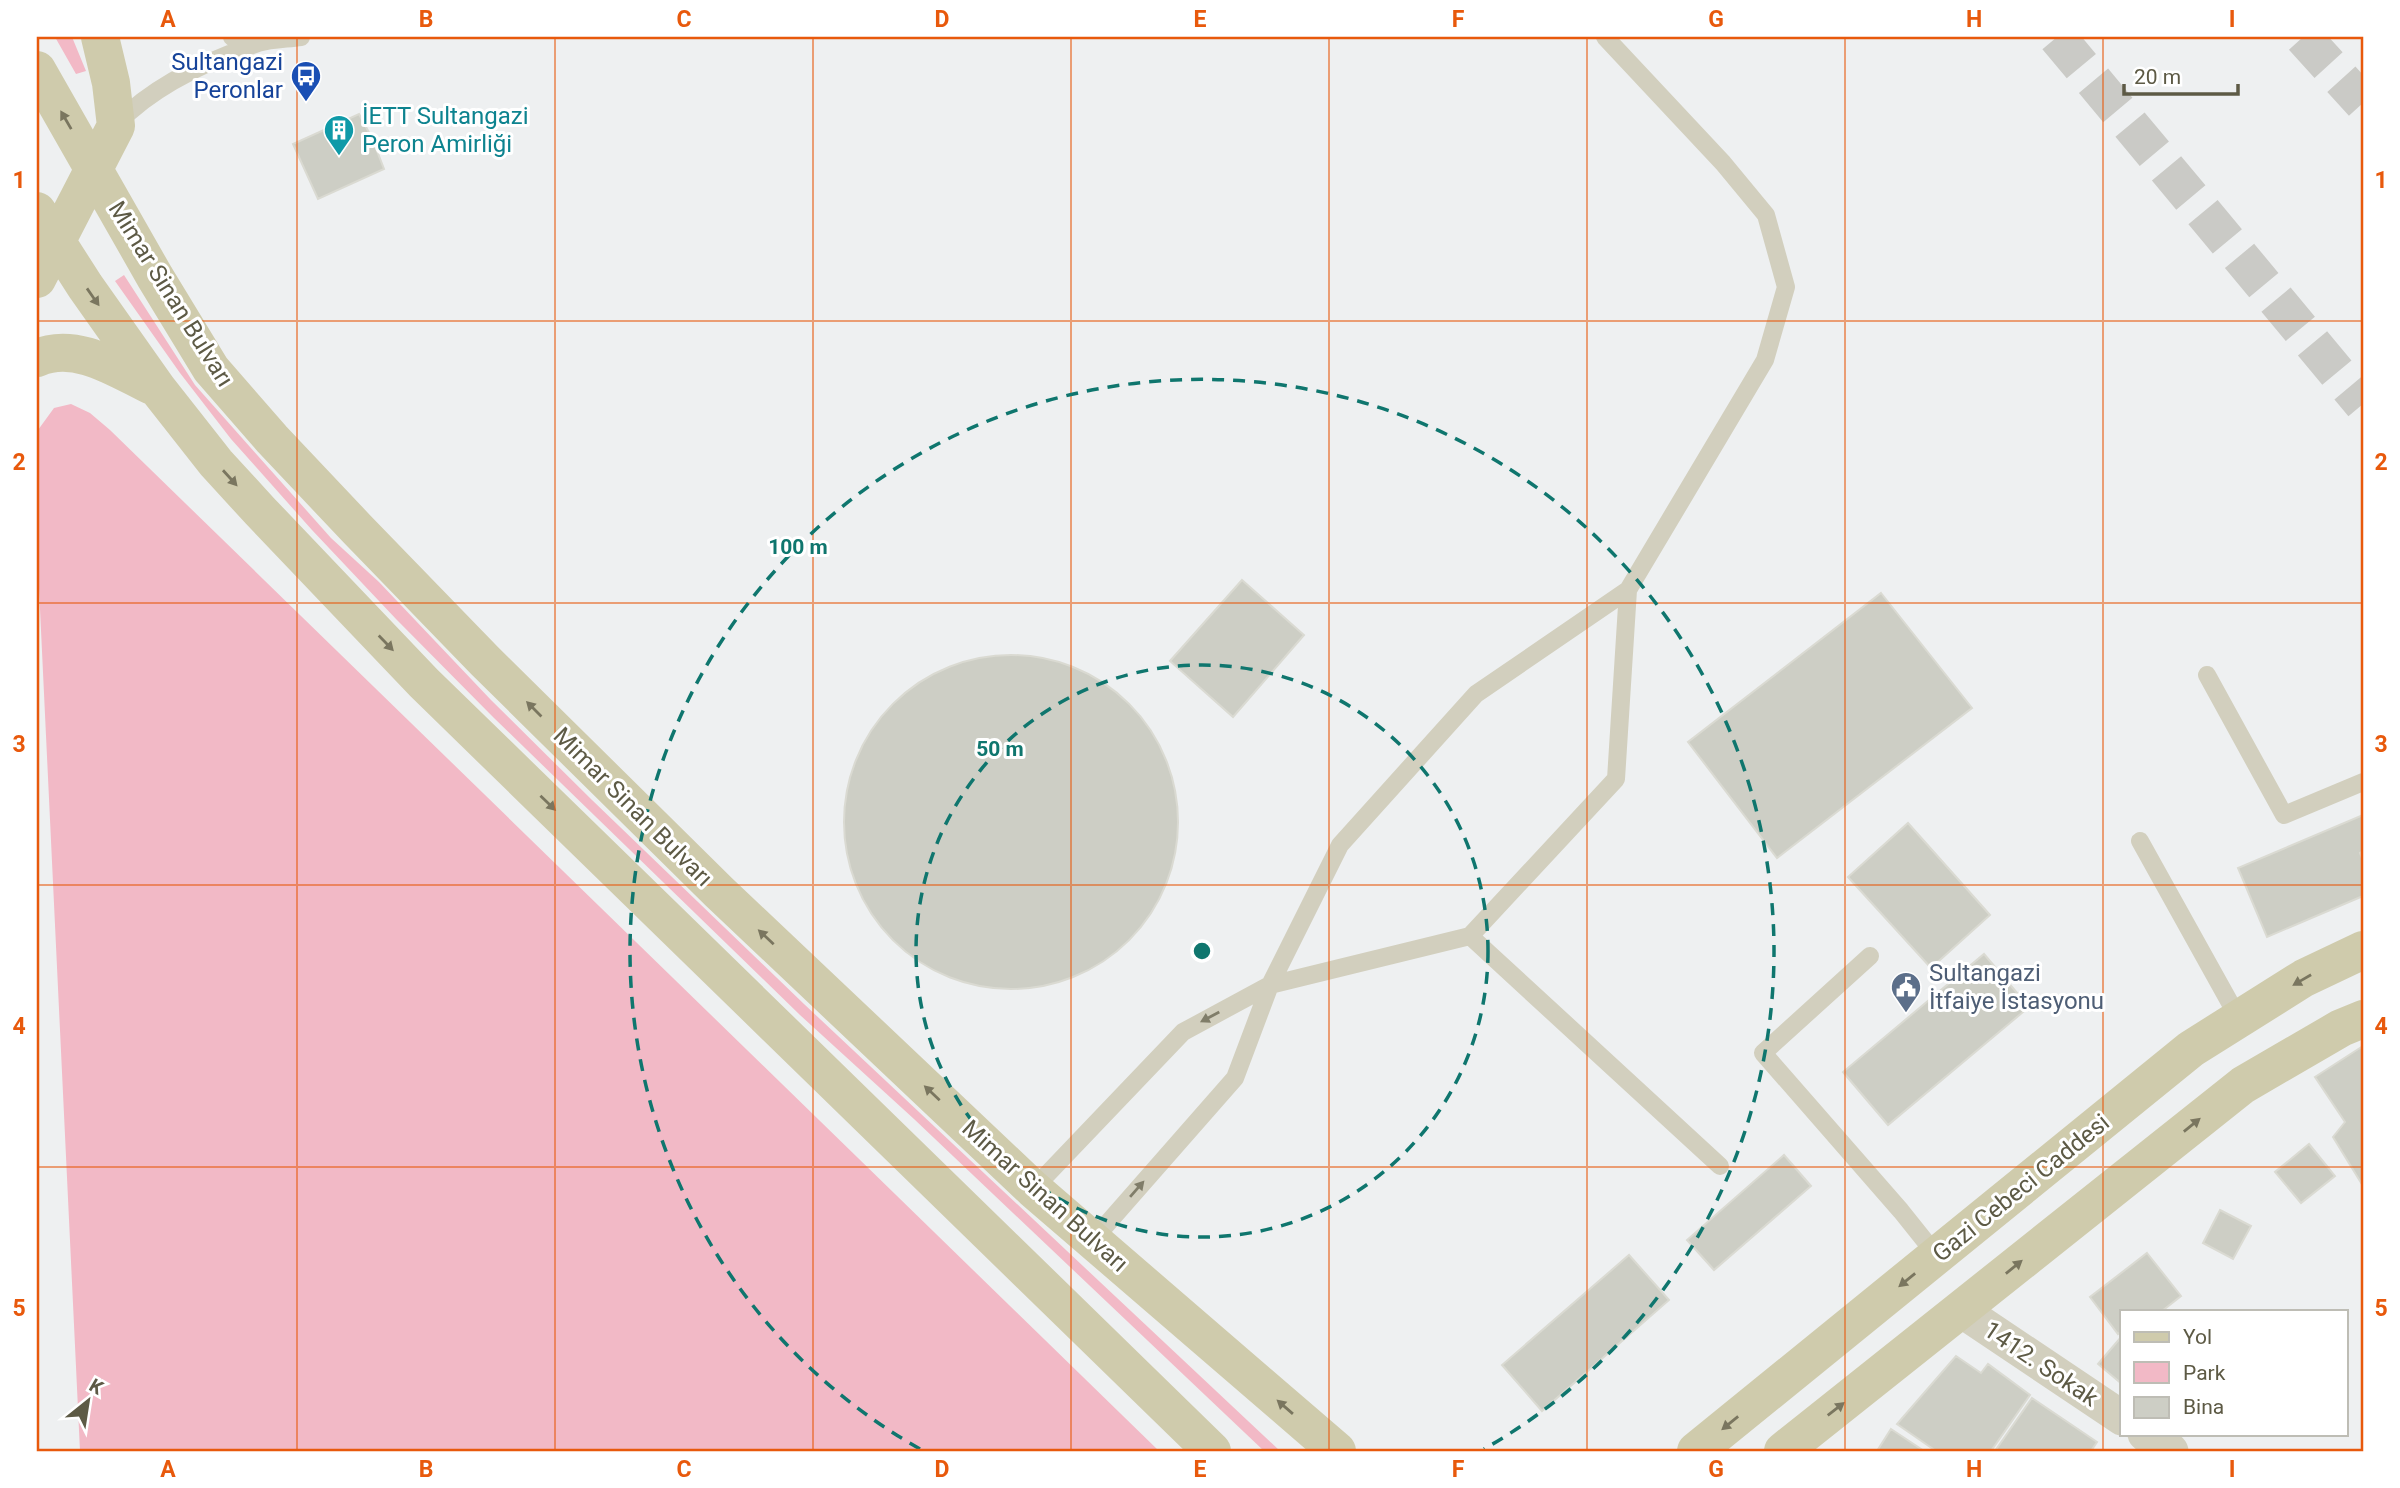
<svg xmlns="http://www.w3.org/2000/svg" width="2400" height="1488" viewBox="0 0 2400 1488" font-family="Roboto,sans-serif">
	<style>
		.green { fill: #f2b9c6 }
		.building { fill: #cdcec5; stroke: #dadad2; stroke-width: 2 }
		.lines { fill: none; stroke-linecap: round; stroke-linejoin: round }
		.highway-tunnel { stroke: #cacac6; stroke-width: 38; stroke-dasharray: 38 19; stroke-linecap: butt }
		.lane { stroke: #d2cfbe; stroke-width: 18 }
		.street { stroke: #d2cfbe; stroke-width: 35 }
		.primary { stroke: #cfcbac; stroke-width: 38 }
		.oneway { fill: #7a765f }
		.oneway2 { fill: #807d69 }
		.grid { fill: none; stroke: #e8590c; stroke-width: 2; stroke-opacity: 0.55 }
		.ring { fill: none; stroke: #0f766e; stroke-width: 3.5; stroke-dasharray: 12 9 }
		.labels { text-anchor: middle; dominant-baseline: central; stroke-width: 6; stroke-linejoin: round; paint-order: stroke }
		.transit-label { font-size: 24px; fill: #164399; stroke: #fff; text-anchor: end }
		.culture-label { font-size: 24px; fill: #0d838f; stroke: #fff; text-anchor: start }
		.street-label { font-size: 24px; fill: #5d5a45; stroke: #fff }
		.service-label { font-size: 24px; fill: #4e5e75; stroke: #fff; text-anchor: start }
		.centre { fill: #0f766e; stroke: #fff; stroke-width: 3.5 }
		.ring-label { font-size: 21px; text-anchor: middle; font-weight: bold; fill: #0f766e; stroke: #fff; stroke-width: 6; stroke-linejoin: round; paint-order: stroke }
		.neatline { fill: none; stroke: #e8590c; stroke-width: 2.5 }
		.grid-label { font-size: 23px; text-anchor: middle; font-weight: bold; fill: #e8590c }
	</style>
	<rect width="100%" height="100%" fill="#eef0f1"/>
	<path class="green" d="M 55,37 L 72,37 L 86,71 L 76,74 Z
		M 124,275 L 195,385 L 331,538 L 379,582 L 491,700 L 592,800 L 804,1004 L 1280,1451 L 1264,1451 L 914,1119 L 800,1015 L 494,718 L 396,619 L 312,530 L 231,439 L 180,373 L 115,281 Z
		M 71,404 L 90,413 L 110,430 L 1159,1451 L 80,1451 L 37,546 L 38,430 L 54,408 Z"/>
	<path class="building" d="M 359,114 L 372,138 L 384,169 L 318,199 L 293,144 Z
		M 1242,580 L 1304,635 L 1233,717 L 1170,661 Z
		M 1881,593 L 1972,708 L 1777,858 L 1688,742 Z
		M844 822a167 167 0 1 1 334 0a167 167 0 1 1-334 0Z
		M 2363,815 L 2363,851 L 2360,853 L 2363,861 L 2363,896 L 2267,937 L 2238,868 Z
		M 1908,823 L 1990,915 L 1931,968 L 1848,877 Z
		M 1984,954 L 2029,1007 L 1888,1125 L 1843,1072 Z
		M 2363,1046 L 2363,1186 L 2333,1137 L 2345,1122 L 2315,1077 Z
		M 2309,1144 L 2335,1176 L 2301,1203 L 2275,1172 Z
		M 1784,1155 L 1811,1186 L 1714,1270 L 1687,1240 Z
		M 2220,1210 L 2251,1226 L 2233,1259 L 2203,1243 Z
		M 2147,1253 L 2181,1296 L 2162,1311 L 2122,1311 L 2122,1331 L 2118,1334 L 2090,1297 Z
		M 1629,1255 L 1669,1300 L 1542,1411 L 1502,1365 Z
		M 2122,1336 L 2122,1384 L 2098,1364 Z
		M 1956,1356 L 1981,1373 L 1988,1364 L 2030,1395 L 1991,1451 L 1936,1451 L 1897,1424 Z
		M 2032,1398 L 2097,1442 L 2091,1451 L 1995,1451 Z
		M 1891,1429 L 1924,1451 L 1877,1451 Z"/>
	<g class="lines">
		<path class="highway-tunnel" d="M 2057,37 L 2363,404
			M 2303,37 L 2363,103"/>
		<path class="lane" d="M 232,37 L 261,42
			M 118,123 C 153,86 210,60 258,43 C 271,39 287,39 301,37
			M 2207,675 L 2284,815 L 2363,782
			M 2140,841 L 2239,1019
			M 1470,936 L 1720,1166
			M 1870,956 L 1763,1053 L 1901,1211 L 1937,1256
			M 1033,1189 L 1183,1032 L 1270,985 L 1470,936 L 1616,779 L 1628,590
			M 1092,1241 L 1235,1078 L 1270,985 L 1340,845 L 1476,694 L 1628,590 L 1765,360 L 1786,287 L 1766,215 L 1723,163 L 1605,37"/>
		<path class="street" d="M 1961,1310 L 2122,1418
			M 2145,1434 L 2171,1451"/>
		<path class="primary" d="M 37,70 L 155,277 L 211,369 L 272,439 L 357,529 L 485,661 L 719,892 L 1033,1189 L 1337,1451
			M 37,211 L 85,286 L 157,388 L 216,463 L 260,511 L 424,683 L 1212,1451
			M 37,279 L 116,126 L 111,83 L 100,37
			M 37,358 C 76,341 117,369 152,386
			M 1696,1451 L 2191,1049 L 2304,978 L 2363,950
			M 1783,1451 L 2243,1085 L 2341,1028 L 2363,1019"/>
	</g>
	<defs><path id="oneway-solid" d="M-6-.8H1V-3.2L6.5 0L1 3.2V.8H-6Z" transform="scale(1.75)"/></defs>
	<g class="oneway">
		<use href="#oneway-solid" transform="translate(66 120) rotate(-120)"/>
		<use href="#oneway-solid" transform="translate(93 297) rotate(55)"/>
		<use href="#oneway-solid" transform="translate(230 478) rotate(48)"/>
		<use href="#oneway-solid" transform="translate(386 643) rotate(46)"/>
		<use href="#oneway-solid" transform="translate(534 709) rotate(-135)"/>
		<use href="#oneway-solid" transform="translate(548 803) rotate(44)"/>
		<use href="#oneway-solid" transform="translate(766 937) rotate(-137)"/>
		<use href="#oneway-solid" transform="translate(2302 980) rotate(150)"/>
		<use href="#oneway-solid" transform="translate(932 1093) rotate(-137)"/>
		<use href="#oneway-solid" transform="translate(2192 1125) rotate(-39)"/>
		<use href="#oneway-solid" transform="translate(2014 1267) rotate(-39)"/>
		<use href="#oneway-solid" transform="translate(1907 1280) rotate(141)"/>
		<use href="#oneway-solid" transform="translate(1285 1407) rotate(-139)"/>
		<use href="#oneway-solid" transform="translate(1836 1409) rotate(-38)"/>
		<use href="#oneway-solid" transform="translate(1730 1423) rotate(141)"/>
	</g>
	<g class="oneway2">
		<use href="#oneway-solid" transform="translate(1210 1017) rotate(152)"/>
		<use href="#oneway-solid" transform="translate(1137 1189) rotate(-49)"/>
	</g>
	<path class="grid" d="M 297,37 L 297,1451M 555,37 L 555,1451M 813,37 L 813,1451M 1071,37 L 1071,1451M 1329,37 L 1329,1451M 1587,37 L 1587,1451M 1845,37 L 1845,1451M 2103,37 L 2103,1451M 37,321 L 2363,321M 37,603 L 2363,603M 37,885 L 2363,885M 37,1167 L 2363,1167"/>
	<g class="ring">
		<circle cx="1202" cy="951" r="286"/>
		<path d="M920 1449A572 572 0 1 1 1484 1449"/>
	</g>
	<defs>
		<g id="bus-pin" transform="scale(1.575)"><path d="M0 17L-7.5 6A9.5 9.5 0 1 1 7.5 6Z" fill="#1a4fb4" stroke="#fff"/><path d="M-5-6H5V4H4V6H2V4H-2V6H-4V4H-5ZM-3.5-4V0h7V-4ZM-3.5 1.2v1.5H-2V1.2ZM2 1.2v1.5H3.5V1.2Z" fill="#fff"/></g>
		<g id="building-pin" transform="scale(1.575)"><path d="M0 17L-7.5 6A9.5 9.5 0 1 1 7.5 6Z" fill="#0f9aa8" stroke="#fff"/><path d="M-4-6H4V6H1V3H-1V6H-4ZM-2.5-4.3h1.7v1.8h-1.7ZM.8-4.3h1.7v1.8H.8ZM-2.5-1h1.7V.8h-1.7ZM.8-1h1.7V.8H.8Z" fill="#fff"/></g>
		<g id="civic-pin" transform="scale(1.575)"><path d="M0 17L-7.5 6A9.5 9.5 0 1 1 7.5 6Z" fill="#5c6f8a" stroke="#fff"/><path d="M-.6-6.5H3V-4.5H.6V-3L4-1V1h2V6H-6V1h2V-1L-.6-3ZM-1.2 2.5V6h2.4V2.5Z" fill="#fff"/></g>
	</defs>
	<g fill-rule="evenodd">
		<use href="#bus-pin" x="306" y="76"/>
		<use href="#building-pin" x="339" y="130"/>
		<use href="#civic-pin" x="1906" y="987"/>
	</g>
	<g class="labels">
		<g class="transit-label">
			<text x="283" y="62">Sultangazi<tspan x="283" dy="28">Peronlar</tspan></text>
		</g>
		<g class="culture-label">
			<text x="362" y="116">İETT Sultangazi<tspan x="362" dy="28">Peron Amirliği</tspan></text>
		</g>
		<g class="street-label">
			<text transform="translate(171 294) rotate(58)">Mimar Sinan Bulvarı</text>
			<text transform="translate(633 807) rotate(45)">Mimar Sinan Bulvarı</text>
			<text transform="translate(2021 1188) rotate(-39)">Gazi Cebeci Caddesi</text>
			<text transform="translate(1045 1196) rotate(42)">Mimar Sinan Bulvarı</text>
			<text transform="translate(2041 1364) rotate(34)">1412. Sokak</text>
		</g>
		<g class="service-label">
			<text x="1929" y="973">Sultangazi<tspan x="1929" dy="28">İtfaiye İstasyonu</tspan></text>
		</g>
	</g>
	<circle cx="1202" cy="951" r="10" class="centre"/>
	<g class="ring-label">
		<text x="798" y="554">100 m</text>
		<text x="1000" y="756">50 m</text>
	</g>
	<rect width="2400" height="1488" fill="none" stroke="#ffffff" stroke-width="77"/>
	<rect x="2120" y="1310" width="228" height="126" fill="#ffffff" stroke="#bebdb5" stroke-width="2"/>
	<rect x="2134" y="1332" width="35" height="10" fill="#cfcbac" stroke="#bebdb5" stroke-width="2"/>
	<text x="2183" y="1344" font-size="21" fill="#5d5a45">Yol</text>
	<rect x="2134" y="1362" width="35" height="21" fill="#f2b9c6" stroke="#bebdb5" stroke-width="2"/>
	<text x="2183" y="1380" font-size="21" fill="#5d5a45">Park</text>
	<rect x="2134" y="1397" width="35" height="21" fill="#cdcec5" stroke="#bebdb5" stroke-width="2"/>
	<text x="2183" y="1414" font-size="21" fill="#5d5a45">Bina</text>
	<g transform="translate(88 1401) rotate(30)" stroke="#ffffff" stroke-width="5" paint-order="stroke">
	<path d="M0-5L12 26L0 18L-12 26Z" fill="#5d5a45"/>
	<text y="-10" font-size="19" font-weight="bold" text-anchor="middle" fill="#5d5a45">K</text>
	</g>
	<path d="M2124 84v10h114v-10" fill="none" stroke="#5d5a45" stroke-width="3.5"/>
	<text x="2134" y="84" font-size="21" fill="#5d5a45" stroke="#ffffff" stroke-width="5" paint-order="stroke">20 m</text>
	<rect x="38" y="38" width="2324" height="1412" class="neatline"/>
	<g class="grid-label">
		<text x="168" y="27">A</text>
		<text x="426" y="27">B</text>
		<text x="684" y="27">C</text>
		<text x="942" y="27">D</text>
		<text x="1200" y="27">E</text>
		<text x="1458" y="27">F</text>
		<text x="1716" y="27">G</text>
		<text x="1974" y="27">H</text>
		<text x="2232" y="27">I</text>
		<text x="19" y="188">1</text>
		<text x="2381" y="188">1</text>
		<text x="19" y="470">2</text>
		<text x="2381" y="470">2</text>
		<text x="19" y="752">3</text>
		<text x="2381" y="752">3</text>
		<text x="19" y="1034">4</text>
		<text x="2381" y="1034">4</text>
		<text x="19" y="1316">5</text>
		<text x="2381" y="1316">5</text>
		<text x="168" y="1477">A</text>
		<text x="426" y="1477">B</text>
		<text x="684" y="1477">C</text>
		<text x="942" y="1477">D</text>
		<text x="1200" y="1477">E</text>
		<text x="1458" y="1477">F</text>
		<text x="1716" y="1477">G</text>
		<text x="1974" y="1477">H</text>
		<text x="2232" y="1477">I</text>
	</g>
</svg>
